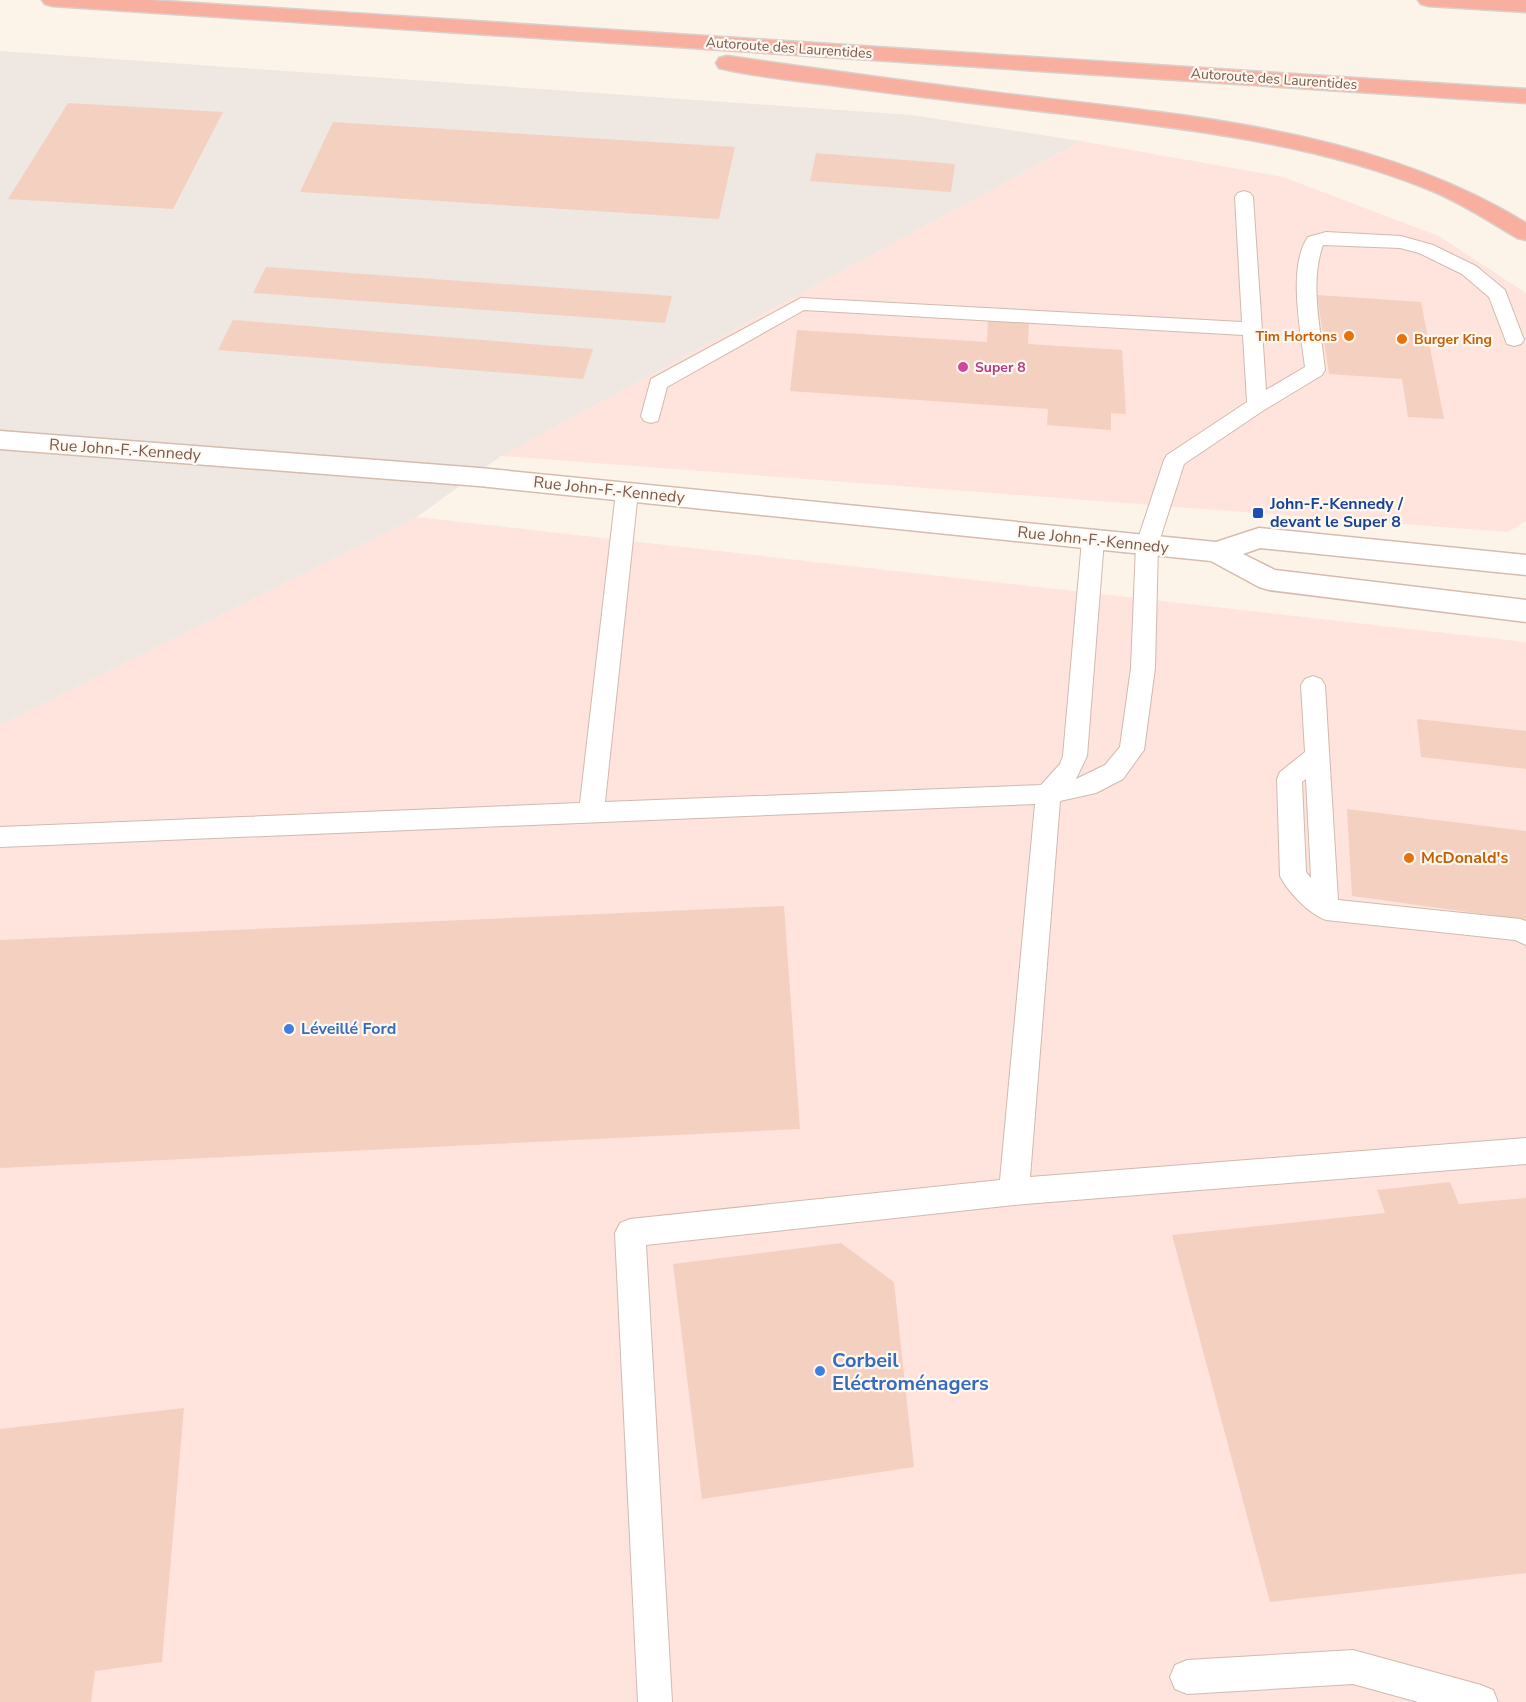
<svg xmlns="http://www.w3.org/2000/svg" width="1526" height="1702" viewBox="0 0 1526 1702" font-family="'Nunito Sans',sans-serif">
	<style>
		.commercial { fill: #fee4dd }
		.industrial { fill: #eee7e2 }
		.building { fill: #f4d0c0 }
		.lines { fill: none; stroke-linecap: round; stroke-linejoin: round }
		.lane-casing { stroke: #d0baad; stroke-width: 2 }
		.secondary-casing { stroke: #d6bcad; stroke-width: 3 }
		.highway-casing { stroke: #d9d0cd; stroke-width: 3 }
		.lane { fill: #fff; fill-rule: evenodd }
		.secondary { fill: #fff; fill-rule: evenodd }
		.highway { fill: #f9af9f; fill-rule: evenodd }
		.food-dot { fill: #e8710a; stroke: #fff8f0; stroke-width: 2 }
		.hotel-dot { fill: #d1479c; stroke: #fff8f0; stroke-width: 2 }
		.transit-dot { fill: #1a4fb4; stroke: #fff8f0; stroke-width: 2 }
		.shop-dot { fill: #3f7fe0; stroke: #fff8f0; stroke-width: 2 }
		.labels { text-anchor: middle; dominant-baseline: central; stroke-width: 4.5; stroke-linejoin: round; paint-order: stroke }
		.far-street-label { font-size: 14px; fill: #79584b; stroke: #fff8f0 }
		.far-food-label { font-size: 14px; font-weight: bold; fill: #c56008; stroke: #fff8f0; text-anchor: end }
		.far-hotel-label { font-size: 14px; font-weight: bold; fill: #b23c85; stroke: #fff8f0; text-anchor: start }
		.street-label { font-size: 16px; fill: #79584b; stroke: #fff8f0 }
		.transit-label { font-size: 16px; font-weight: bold; fill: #164399; stroke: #fff8f0; text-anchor: start }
		.food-label { font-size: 16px; font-weight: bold; fill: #c56008; stroke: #fff8f0; text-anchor: start }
		.shop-label { font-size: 16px; font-weight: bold; fill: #366cbe; stroke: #fff8f0; text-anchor: start }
		.near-shop-label { font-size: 20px; font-weight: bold; fill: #366cbe; stroke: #fff8f0; text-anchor: start }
	</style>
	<rect width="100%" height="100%" fill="#fdf4e9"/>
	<path class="commercial" d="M 1081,141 L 1283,177 L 1439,236 L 1526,293 L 1526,521 L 1508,532 L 501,456 Z
		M 417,517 L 1526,642 L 1526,1702 L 0,1702 L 0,725 Z"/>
	<path class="industrial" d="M 0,51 L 911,115 L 1081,141 L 501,456 L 417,517 L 0,725 Z"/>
	<path class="building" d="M 68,103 L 223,112 L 173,209 L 8,199 Z
		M 333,122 L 735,147 L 719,219 L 300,192 Z
		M 816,153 L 955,164 L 951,192 L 810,181 Z
		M 266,267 L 672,296 L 665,323 L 253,293 Z
		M 1317,295 L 1421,302 L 1444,419 L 1408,417 L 1402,379 L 1329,374 Z
		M 233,320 L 593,349 L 583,379 L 218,350 Z
		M 988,320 L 1029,323 L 1028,344 L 1122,350 L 1126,414 L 1111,413 L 1111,430 L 1047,425 L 1048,409 L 790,391 L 797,330 L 987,342 Z
		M 1417,719 L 1526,731 L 1526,769 L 1421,757 Z
		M 1347,809 L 1526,831 L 1526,920 L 1352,896 Z
		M 784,906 L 800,1129 L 0,1168 L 0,940 Z
		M 1450,1182 L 1459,1204 L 1526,1198 L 1526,1573 L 1270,1602 L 1172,1235 L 1385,1213 L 1377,1190 Z
		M 841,1243 L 894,1282 L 914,1467 L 702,1499 L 673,1264 Z
		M 184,1408 L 162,1662 L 95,1671 L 91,1702 L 0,1702 L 0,1429 Z"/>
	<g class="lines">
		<g class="lane-casing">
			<path id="lane" d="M 1244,191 L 1250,193 L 1253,197 L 1266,390 L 1305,367 C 1301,332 1287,267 1308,237 L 1326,232 L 1401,236 L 1433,245 L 1476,266 L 1505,290 L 1524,340 L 1521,344 L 1514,346 L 1507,344 L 1489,297 L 1462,274 L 1419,253 L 1400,248 L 1323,245 C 1309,283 1321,330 1325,370 L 1322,375 L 1264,410 L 1184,464 L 1158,545 L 1155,668 L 1144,750 L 1123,779 L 1096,793 L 1060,801 L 1030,1177 L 1526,1138 L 1526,1164 L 1014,1205 L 646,1245 L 672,1702 L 638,1702 L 615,1233 L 620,1223 L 630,1219 L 1000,1180 L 1035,804 L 0,847 L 0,827 L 580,803 L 616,492 L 619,487 L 627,485 L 635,487 L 638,492 L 605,802 L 1041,785 L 1060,764 L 1063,756 L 1082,540 L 1085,535 L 1093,532 L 1101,535 L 1104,540 L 1087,756 L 1076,779 L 1105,765 L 1120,747 L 1131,668 L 1136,545 L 1164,460 L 1167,455 L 1247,402 L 1243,335 L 804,310 L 667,387 L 658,421 L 651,423 L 644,421 L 641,416 L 651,379 L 801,298 L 1242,322 L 1235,197 L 1238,193 Z
				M 1313,676 L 1321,679 L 1325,685 L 1338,900 L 1520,919 L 1526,921 L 1526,945 L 1515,940 L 1326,920 C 1309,914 1288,892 1280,876 L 1277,779 L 1280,772 L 1305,752 L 1301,685 L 1305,679 ZM 1306,779 L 1311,878 L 1306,872 L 1302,782 Z
				M 1353,1650 L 1481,1685 L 1493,1690 L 1498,1702 L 1418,1702 L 1353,1684 L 1187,1694 L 1175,1689 L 1170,1677 L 1175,1665 L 1187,1660 Z"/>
		</g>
		<g class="secondary-casing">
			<path id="secondary" d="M 0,431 L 479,468 L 1216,542 L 1259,528 L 1526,555 L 1526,575 L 1260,548 L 1243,554 L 1275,570 L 1526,600 L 1526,622 L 1269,590 L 1259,587 L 1211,561 L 479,486 L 0,449 Z"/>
		</g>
		<g class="highway-casing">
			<path id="highway" d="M 42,0 L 149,0 L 1526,89 L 1526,103 L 52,6 L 45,4 Z
				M 1418,0 L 1526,0 L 1526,12 L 1428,6 L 1421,4 Z
				M 727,56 C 826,70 925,84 1024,96 C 1195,116 1376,131 1526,223 L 1526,240 L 1517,238 C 1489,221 1461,203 1430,190 C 1322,146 1204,131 1089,117 C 1007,107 926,98 845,87 C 804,81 760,78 719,68 L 716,63 L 719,58 Z"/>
		</g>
		<use href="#lane" class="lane"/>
		<use href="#secondary" class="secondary"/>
		<use href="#highway" class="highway"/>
	</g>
	<g class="food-dot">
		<circle cx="1349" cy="336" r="6"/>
		<circle cx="1402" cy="339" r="6"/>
		<circle cx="1409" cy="858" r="6"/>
	</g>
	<circle class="hotel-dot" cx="963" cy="367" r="6"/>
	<rect class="transit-dot" x="1252" y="507" width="12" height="12" rx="3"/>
	<g class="shop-dot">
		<circle cx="289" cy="1029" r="6"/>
		<circle cx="820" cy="1371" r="6"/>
	</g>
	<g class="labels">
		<g class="far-street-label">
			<text transform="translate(789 48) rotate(4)">Autoroute des Laurentides</text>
			<text transform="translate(1274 79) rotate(4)">Autoroute des Laurentides</text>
		</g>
		<g class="far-food-label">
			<text x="1337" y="336">Tim Hortons</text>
			<text x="1414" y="339" text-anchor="start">Burger King</text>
		</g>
		<g class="far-hotel-label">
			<text x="975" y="367">Super 8</text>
		</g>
		<g class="street-label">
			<text transform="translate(125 450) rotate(4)">Rue John-F.-Kennedy</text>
			<text transform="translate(609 490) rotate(6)">Rue John-F.-Kennedy</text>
			<text transform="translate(1093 540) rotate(6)">Rue John-F.-Kennedy</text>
		</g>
		<g class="transit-label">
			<text x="1270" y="504">John-F.-Kennedy /<tspan x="1270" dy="18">devant le Super 8</tspan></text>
		</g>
		<g class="food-label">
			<text x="1421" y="858">McDonald's</text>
		</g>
		<g class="shop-label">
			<text x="301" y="1029">Léveillé Ford</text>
		</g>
		<g class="near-shop-label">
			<text x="832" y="1360">Corbeil<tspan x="832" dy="23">Eléctroménagers</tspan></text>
		</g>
	</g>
</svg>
